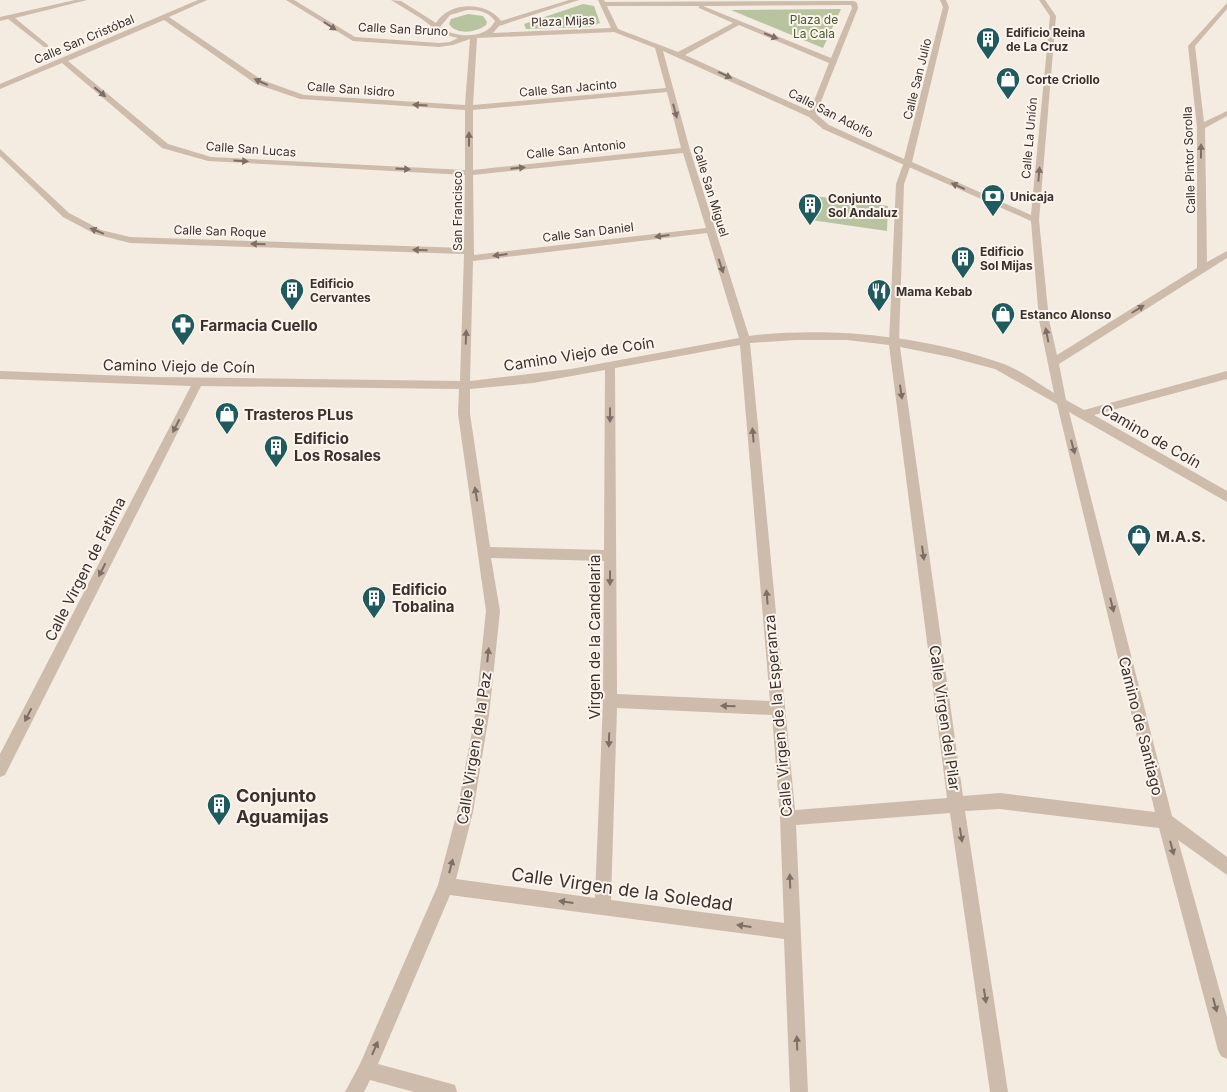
<svg xmlns="http://www.w3.org/2000/svg" width="1227" height="1092" font-family="Inter,sans-serif">
  <style>
    .green { fill: #b8c4a0 }
    .lines { fill: none; stroke-linecap: round; stroke-linejoin: round }
    .pedestrian { fill: #cdbbac; fill-rule: evenodd }
    .minor { fill: #cdbbac; fill-rule: evenodd }
    .oneway { fill: #7d6f65 }
    .labels { text-anchor: middle; dominant-baseline: central; stroke-width: 4; stroke-linejoin: round; paint-order: stroke }
    .far-park-label { font-size: 12px; fill: #4a5a2e; stroke: #fbf5ee }
    .far-street-label { font-size: 12px; fill: #3b302b; stroke: #fbf5ee }
    .far-poi-label { font-size: 12px; font-weight: bold; fill: #3b302b; stroke: #fbf5ee; text-anchor: start }
    .poi-label { font-size: 15px; font-weight: bold; fill: #3b302b; stroke: #fbf5ee; text-anchor: start }
    .street-label { font-size: 15px; fill: #3b302b; stroke: #fbf5ee }
    .near-poi-label { font-size: 18px; font-weight: bold; fill: #3b302b; stroke: #fbf5ee; text-anchor: start }
    .near-street-label { font-size: 18px; fill: #3b302b; stroke: #fbf5ee }
  </style>
  <rect width="100%" height="100%" fill="#f4ebe1"/>
  <!-- green -->
  <path class="green" d="M583 4 594 6 600 23 591 27 526 29 524 24Z
    M841 9 823 48 731 10Z
    M468 14 483 16 487 22 486 25C476 33 456 35 449 24L451 19Z
    M815 196 888 206 887 231 811 220Z"/>
  <g class="lines">
    <!-- pedestrian -->
    <path class="pedestrian" d="M904 162 911 164 904 184 899 343 894 347 889 343 896 184Z"/>
    <!-- minor -->
    <path class="minor" d="M75 0H87L15 18 48 45V47H44L8 19 0 21V17Z
      M198 0H207L169 17 262 80 304 95 465 105 470 39 453 45 439 47 353 41 286 0H294L355 37 439 43 450 42 458 38 441 34 422 19 391 0 401 1 436 23C449 1 487 1 501 21L569 0H579L499 26 493 33 611 28 598 0H604L605 2 854 1 857 3 858 8 816 114 829 125 904 159 943 7 940 0H946L949 7 912 162 1031 215 1050 16 1039 0H1045L1056 16 1039 220 1049 320 1057 355 1197 268V127L1188 46 1227 3V9L1195 46 1204 122 1227 111V116L1205 128 1207 262 1227 251V258L1059 364 1066 400 1084 410 1227 371V379L1094 415 1227 491V502L1069 412 1172 816 1227 857V875L1178 840 1227 1017V1059L1221 1056 1218 1050 1159 828 1000 809 965 811 1008 1092H990L950 813 796 825 808 1092H790L784 939 450 895 378 1064 448 1083 455 1085 457 1092H414L370 1080 364 1092H345L360 1064 438 885 457 812 475 715 486 611 458 414 459 389 201 386 5 775 0 777V754L191 386 0 379V371L154 377 460 381 464 254 130 243 95 234 63 217 0 156V149L69 213 101 230 130 237 464 248 465 175 208 161 162 148 62 63 0 89V84ZM851 5 852 8 831 58 703 6ZM607 6H699V8L733 23 678 52 618 29ZM467 10C478 10 488 11 495 21 486 40 454 38 440 27L450 15ZM164 20 256 84 300 99 465 110V170L211 157 168 144 68 61ZM739 25 829 63 810 111 685 55ZM614 32 655 48 666 88 473 105 477 38ZM663 51 809 117 823 129 1031 221 1039 320 1054 393C1037 383 1019 369 1001 363 925 336 828 326 749 336L690 150ZM667 92 681 148 473 170V110ZM683 153 706 228 474 255 473 175ZM707 233 739 338 571 369 470 381 473 261ZM795 340H847L889 345 947 798 795 810 750 343ZM740 345 770 701 617 694 615 368ZM900 347 950 357 995 369 1057 404 1155 812 1000 793 963 796ZM605 370 604 550 490 547 470 414V389L533 383ZM491 558 604 561 603 701 595 898 456 879 473 812 489 715 500 611ZM617 708 772 715 780 818 784 923 611 900Z"/>
  </g>
  <!-- one-way arrows -->
  <defs><path id="oneway-solid" d="M-6-.8H1V-3.2L6.5 0L1 3.2V.8H-6Z" transform="scale(1.25)"/></defs>
  <g class="oneway">
    <use href="#oneway-solid" transform="translate(330 26) rotate(33)"/>
    <use href="#oneway-solid" transform="translate(771 36) rotate(22)"/>
    <use href="#oneway-solid" transform="translate(725 75) rotate(25)"/>
    <use href="#oneway-solid" transform="translate(261 82) rotate(-155)"/>
    <use href="#oneway-solid" transform="translate(100 92) rotate(40)"/>
    <use href="#oneway-solid" transform="translate(420 105) rotate(-176)"/>
    <use href="#oneway-solid" transform="translate(675 111) rotate(75)"/>
    <use href="#oneway-solid" transform="translate(469 139) rotate(-90)"/>
    <use href="#oneway-solid" transform="translate(1201 151) rotate(-90)"/>
    <use href="#oneway-solid" transform="translate(241 161) rotate(3)"/>
    <use href="#oneway-solid" transform="translate(518 168) rotate(-6)"/>
    <use href="#oneway-solid" transform="translate(403 169) rotate(3)"/>
    <use href="#oneway-solid" transform="translate(1039 174) rotate(-85)"/>
    <use href="#oneway-solid" transform="translate(958 186) rotate(-156)"/>
    <use href="#oneway-solid" transform="translate(97 231) rotate(-158)"/>
    <use href="#oneway-solid" transform="translate(662 236) rotate(173)"/>
    <use href="#oneway-solid" transform="translate(258 244) rotate(-178)"/>
    <use href="#oneway-solid" transform="translate(420 250) rotate(-178)"/>
    <use href="#oneway-solid" transform="translate(500 255) rotate(173)"/>
    <use href="#oneway-solid" transform="translate(721 266) rotate(72)"/>
    <use href="#oneway-solid" transform="translate(1138 309) rotate(-32)"/>
    <use href="#oneway-solid" transform="translate(1047 335) rotate(-101)"/>
    <use href="#oneway-solid" transform="translate(466 337) rotate(-88)"/>
    <use href="#oneway-solid" transform="translate(901 392) rotate(82)"/>
    <use href="#oneway-solid" transform="translate(610 415) rotate(90)"/>
    <use href="#oneway-solid" transform="translate(176 426) rotate(117)"/>
    <use href="#oneway-solid" transform="translate(753 435) rotate(-95)"/>
    <use href="#oneway-solid" transform="translate(1073 447) rotate(75)"/>
    <use href="#oneway-solid" transform="translate(476 494) rotate(-99)"/>
    <use href="#oneway-solid" transform="translate(923 553) rotate(82)"/>
    <use href="#oneway-solid" transform="translate(102 570) rotate(117)"/>
    <use href="#oneway-solid" transform="translate(610 578) rotate(90)"/>
    <use href="#oneway-solid" transform="translate(767 597) rotate(-95)"/>
    <use href="#oneway-solid" transform="translate(1112 605) rotate(76)"/>
    <use href="#oneway-solid" transform="translate(488 655) rotate(-84)"/>
    <use href="#oneway-solid" transform="translate(728 706) rotate(-178)"/>
    <use href="#oneway-solid" transform="translate(28 715) rotate(117)"/>
    <use href="#oneway-solid" transform="translate(609 740) rotate(92)"/>
    <use href="#oneway-solid" transform="translate(961 835) rotate(81)"/>
    <use href="#oneway-solid" transform="translate(1172 848) rotate(75)"/>
    <use href="#oneway-solid" transform="translate(451 866) rotate(-75)"/>
    <use href="#oneway-solid" transform="translate(790 881) rotate(-92)"/>
    <use href="#oneway-solid" transform="translate(566 902) rotate(-172)"/>
    <use href="#oneway-solid" transform="translate(744 926) rotate(-172)"/>
    <use href="#oneway-solid" transform="translate(985 996) rotate(81)"/>
    <use href="#oneway-solid" transform="translate(1215 1005) rotate(75)"/>
    <use href="#oneway-solid" transform="translate(797 1043) rotate(-92)"/>
    <use href="#oneway-solid" transform="translate(375 1048) rotate(-67)"/>
  </g>
  <!-- icons -->
  <defs>
    <g id="building-pin" transform="scale(1.25)"><path d="M0 17L-7.5 6A9.5 9.5 0 1 1 7.5 6Z" fill="#1f5a5e" stroke="#fbf5ee"/><path d="M-4-6H4V6H1V3H-1V6H-4ZM-2.5-4.3h1.7v1.8h-1.7ZM.8-4.3h1.7v1.8H.8ZM-2.5-1h1.7V.8h-1.7ZM.8-1h1.7V.8H.8Z" fill="#fff"/></g>
    <g id="shop-pin" transform="scale(1.25)"><path d="M0 17L-7.5 6A9.5 9.5 0 1 1 7.5 6Z" fill="#1f5a5e" stroke="#fbf5ee"/><path d="M-5-2.5h2.3a2.7 3.5 0 0 1 5.4 0H5L5.5 6h-11ZM-1.5-2.5h3a1.5 2.3 0 0 0-3 0Z" fill="#fff"/></g>
    <g id="bank-pin" transform="scale(1.25)"><path d="M0 17L-7.5 6A9.5 9.5 0 1 1 7.5 6Z" fill="#1f5a5e" stroke="#fbf5ee"/><path d="M-6-4H6V4H-6ZM0-2.3a2.3 2.3 0 1 0 0 4.6a2.3 2.3 0 1 0 0-4.6Z" fill="#fff"/></g>
    <g id="restaurant-pin" transform="scale(1.25)"><path d="M0 17L-7.5 6A9.5 9.5 0 1 1 7.5 6Z" fill="#1f5a5e" stroke="#fbf5ee"/><path d="M-5-6h1v4h1v-4h1v4h1v-4h1v5L-1.5 .5V6h-2V.5L-5-1ZM5-6V6H3V1.5H1.5Q1.5-4 5-6Z" fill="#fff"/></g>
    <g id="pharmacy-pin" transform="scale(1.25)"><path d="M0 17L-7.5 6A9.5 9.5 0 1 1 7.5 6Z" fill="#1f5a5e" stroke="#fbf5ee"/><path d="M-2-6h4v4h4v4h-4v4h-4v-4h-4v-4h4Z" fill="#fff"/></g>
  </defs>
  <g fill-rule="evenodd">
    <use href="#building-pin" x="988" y="39"/>
    <use href="#shop-pin" x="1008" y="79"/>
    <use href="#bank-pin" x="993" y="196"/>
    <use href="#building-pin" x="810" y="205"/>
    <use href="#building-pin" x="963" y="258"/>
    <use href="#building-pin" x="292" y="290"/>
    <use href="#restaurant-pin" x="879" y="291"/>
    <use href="#shop-pin" x="1003" y="314"/>
    <use href="#pharmacy-pin" x="183" y="325"/>
    <use href="#shop-pin" x="227" y="414"/>
    <use href="#building-pin" x="276" y="447"/>
    <use href="#shop-pin" x="1139" y="536"/>
    <use href="#building-pin" x="374" y="598"/>
    <use href="#building-pin" x="219" y="805"/>
  </g>
  <g class="labels">
    <!-- far-park labels -->
    <g class="far-park-label">
      <text x="814" y="19">Plaza de<tspan x="814" dy="14">La Cala</tspan></text>
    </g>
    <!-- far-street labels -->
    <g class="far-street-label">
      <text transform="translate(563 21) rotate(-2)">Plaza Mijas</text>
      <text transform="translate(403 29) rotate(3)">Calle San Bruno</text>
      <text transform="translate(84 39) rotate(-23)">Calle San Cristóbal</text>
      <text transform="translate(917 79) rotate(-76)">Calle San Julio</text>
      <text transform="translate(568 88) rotate(-5)">Calle San Jacinto</text>
      <text transform="translate(351 89) rotate(4)">Calle San Isidro</text>
      <text transform="translate(831 113) rotate(27)">Calle San Adolfo</text>
      <text transform="translate(1029 138) rotate(-85)">Calle La Unión</text>
      <text transform="translate(251 149) rotate(4)">Calle San Lucas</text>
      <text transform="translate(576 149) rotate(-6)">Calle San Antonio</text>
      <text transform="translate(1189 160) rotate(-92)">Calle Pintor Sorolla</text>
      <text transform="translate(711 191) rotate(73)">Calle San Miguel</text>
      <text transform="translate(457 211) rotate(-90)">San Francisco</text>
      <text transform="translate(220 231) rotate(2)">Calle San Roque</text>
      <text transform="translate(588 232) rotate(-7)">Calle San Daniel</text>
    </g>
    <!-- far-poi labels -->
    <g class="far-poi-label">
      <text x="1006" y="32">Edificio Reina<tspan x="1006" dy="14">de La Cruz</tspan></text>
      <text x="1026" y="79">Corte Criollo</text>
      <text x="1010" y="196">Unicaja</text>
      <text x="828" y="198">Conjunto<tspan x="828" dy="14">Sol Andaluz</tspan></text>
      <text x="980" y="251">Edificio<tspan x="980" dy="14">Sol Mijas</tspan></text>
      <text x="310" y="283">Edificio<tspan x="310" dy="14">Cervantes</tspan></text>
      <text x="896" y="291">Mama Kebab</text>
      <text x="1020" y="314">Estanco Alonso</text>
    </g>
    <!-- poi labels -->
    <g class="poi-label">
      <text x="200" y="325">Farmacia Cuello</text>
      <text x="244" y="414">Trasteros PLus</text>
      <text x="294" y="438">Edificio<tspan x="294" dy="17">Los Rosales</tspan></text>
      <text x="1156" y="536">M.A.S.</text>
      <text x="392" y="589">Edificio<tspan x="392" dy="17">Tobalina</tspan></text>
    </g>
    <!-- street labels -->
    <g class="street-label">
      <text transform="translate(579 354) rotate(-9)">Camino Viejo de Coín</text>
      <text transform="translate(179 366) rotate(1)">Camino Viejo de Coín</text>
      <text transform="translate(1151 436) rotate(30)">Camino de Coín</text>
      <text transform="translate(85 569) rotate(-63)">Calle Virgen de Fatima</text>
      <text transform="translate(594 637) rotate(-90)">Virgen de la Candelaria</text>
      <text transform="translate(778 716) rotate(-95)">Calle Virgen de la Esperanza</text>
      <text transform="translate(945 718) rotate(82)">Calle Virgen del Pilar</text>
      <text transform="translate(1141 726) rotate(76)">Camino de Santiago</text>
      <text transform="translate(474 748) rotate(-81)">Calle Virgen de la Paz</text>
    </g>
    <!-- near-poi labels -->
    <g class="near-poi-label">
      <text x="236" y="795">Conjunto<tspan x="236" dy="21">Aguamijas</tspan></text>
    </g>
    <!-- near-street labels -->
    <g class="near-street-label">
      <text transform="translate(622 889) rotate(8)">Calle Virgen de la Soledad</text>
    </g>
  </g>
</svg>
